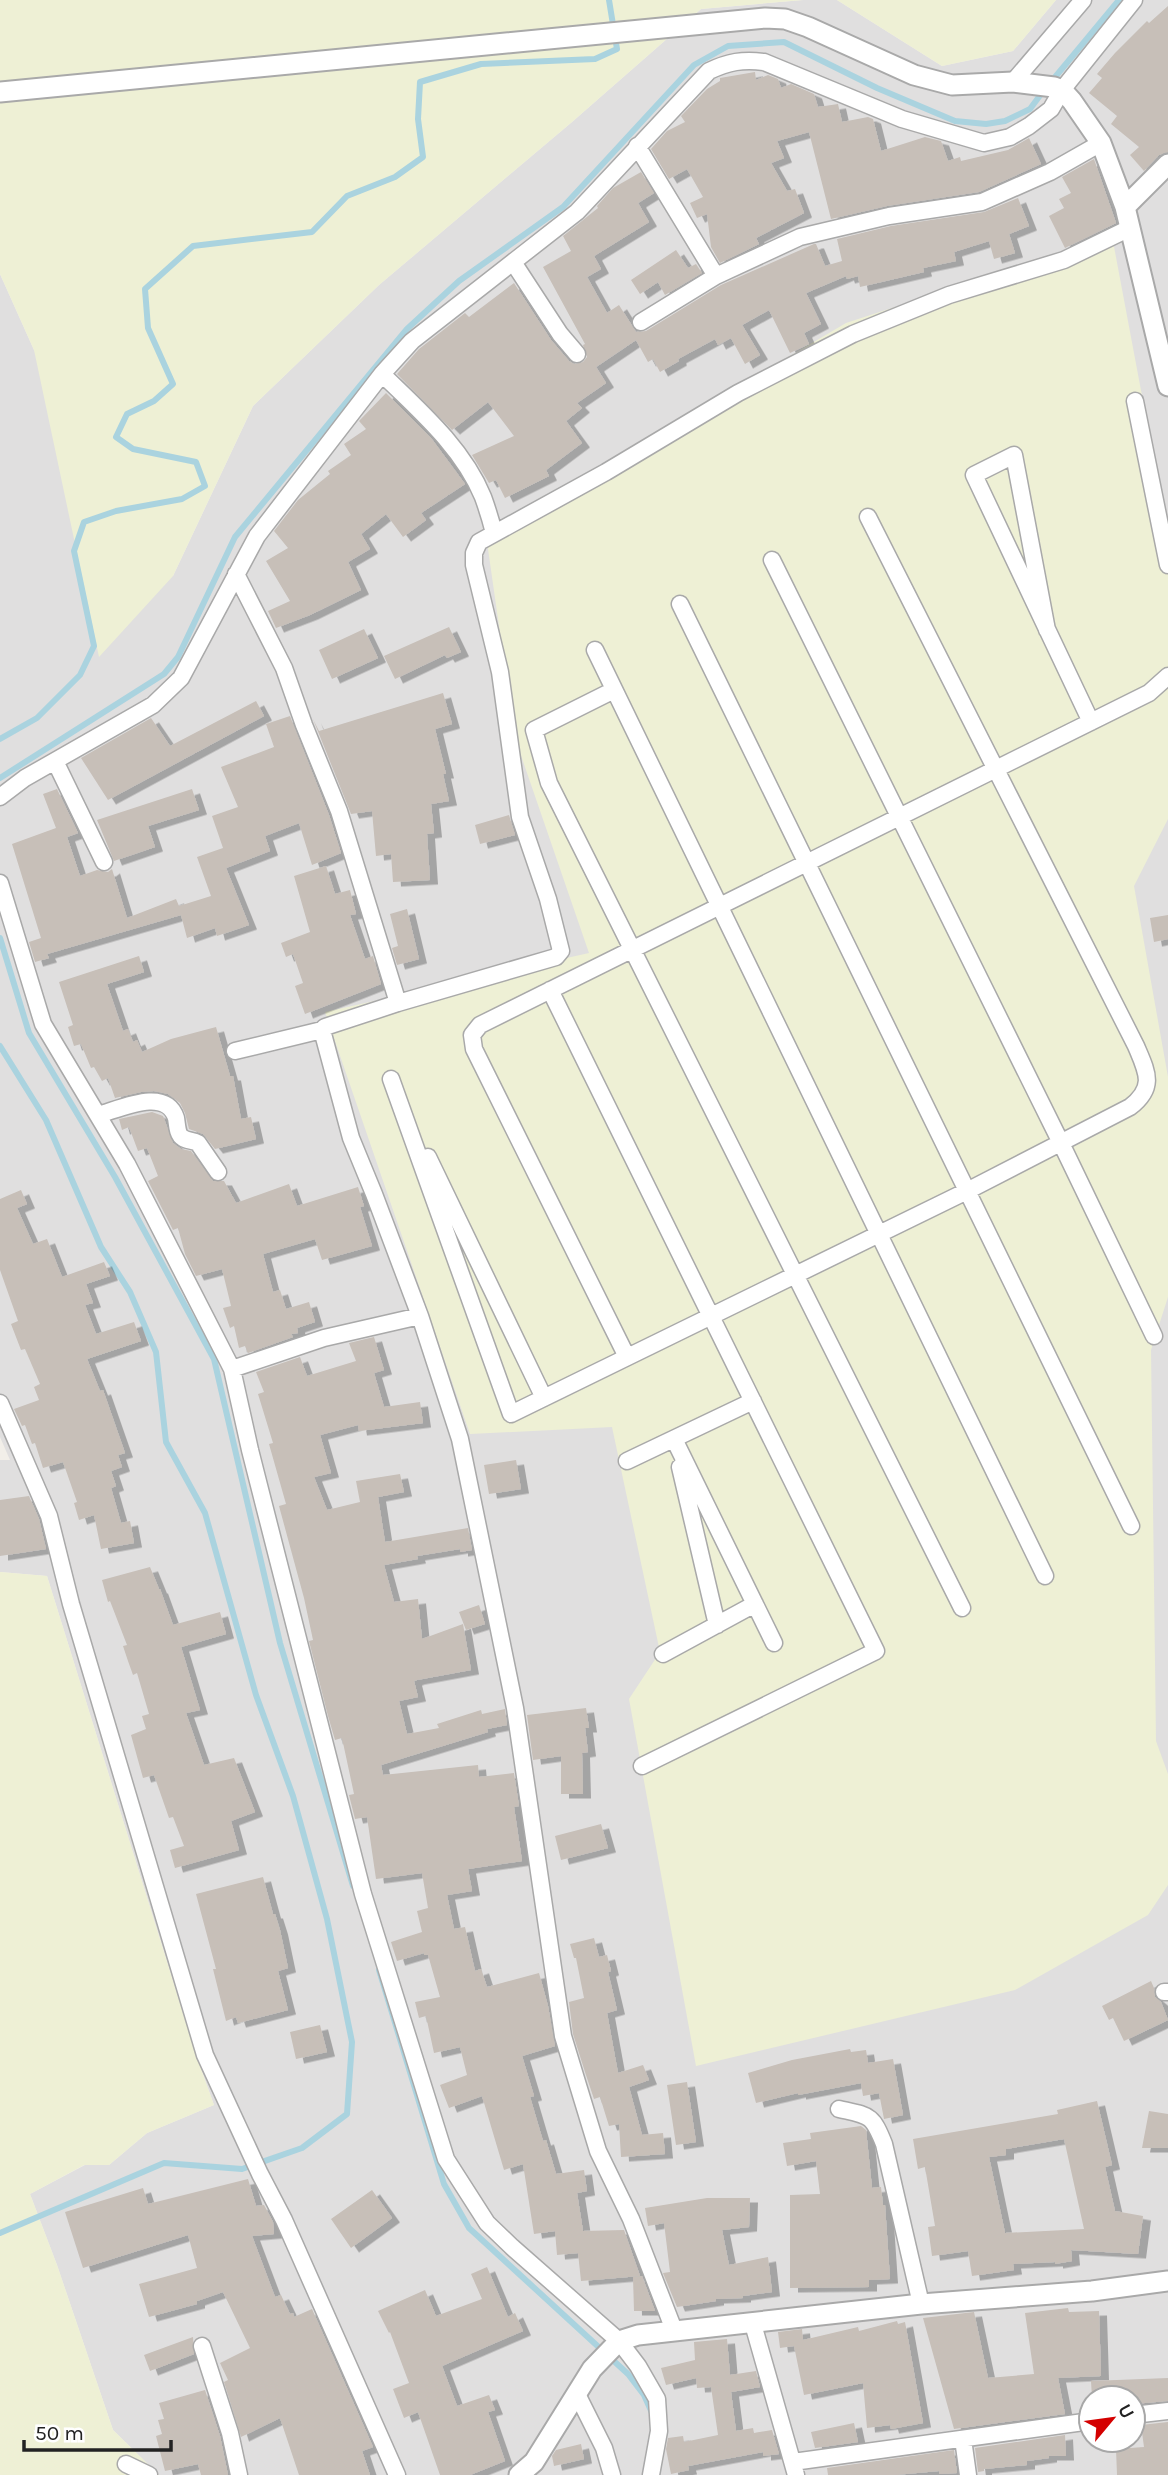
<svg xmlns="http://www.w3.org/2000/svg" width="1168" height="2475" font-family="Karla,sans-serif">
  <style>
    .residential { fill: #e0dfdf; fill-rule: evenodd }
    .farmland { fill: #eef0d5 }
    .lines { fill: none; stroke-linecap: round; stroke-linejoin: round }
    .stream { stroke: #aad3df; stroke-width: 6 }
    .building { fill: #c7bfb8; fill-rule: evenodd; filter: url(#shadow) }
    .minor-casing { stroke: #a9a9a9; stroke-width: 19 }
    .tertiary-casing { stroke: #a9a9a9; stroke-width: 23 }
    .minor { stroke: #fff; stroke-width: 16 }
    .tertiary { stroke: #fff; stroke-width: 19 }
  </style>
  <defs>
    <filter id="shadow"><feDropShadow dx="8" dy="4.5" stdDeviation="0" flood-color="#0004"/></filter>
  </defs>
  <rect width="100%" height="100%" fill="#f2efe9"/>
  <!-- residential -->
  <path class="residential" d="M803 0H837L942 66 1013 51 1056 0H1168V2475H159L113 2430 57 2265 30 2194 85 2165H109L147 2133 214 2105 196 2055 47 1576 0 1572V1460H10L0 1437V274L34 350 173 576 253 406 379 285 572 122 701 9ZM1091 2398H1133V2440H1091Z"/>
  <!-- farmland -->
  <path class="farmland" d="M0 0H803L701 9 572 122 379 285 253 406 173 576 99 657 34 350 0 274Z
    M837 0H1056L1013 51 942 66Z
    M1112 236 1168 534V819L1134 886 1168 1077V1297L1151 1350 1156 1741 1168 1774V1885L1148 1915 1015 1990 696 2066 629 1699 660 1652 612 1427 470 1434 325 1012 589 953 515 738 486 535 846 323Z
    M0 1572 47 1576 196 2055 214 2105 147 2133 109 2165H84L30 2194 57 2265 113 2430 159 2475H0Z"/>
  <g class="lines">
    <!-- stream -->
    <path class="stream" d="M1051 82 1119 0
      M0 739 37 718 80 675 94 646 74 551 84 522 116 511 182 499 205 486 196 462 133 449 116 437 127 414 154 401 173 384 148 328 145 289 193 246 312 232 347 196 395 177 423 157 418 119 420 82 481 64 595 59 617 49 609 0
      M0 778 164 674 178 657 235 537 407 329 459 281 563 207 694 65 728 46 784 42 877 88 955 121 986 124 1005 121 1030 109 1044 90
      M0 938 29 1033 115 1177 214 1359 280 1643 353 1886
      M0 1046 46 1120 101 1247 130 1292 156 1352 166 1442 205 1513 256 1695 293 1796 327 1919 352 2042 347 2114 302 2148 242 2169 164 2163 0 2233
      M379 1970 444 2184 469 2228 628 2374 644 2395 653 2415"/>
  </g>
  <!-- building -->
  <path class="building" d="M1168 6V152L1159 155 1144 171 1130 155 1139 147 1111 124 1117 116 1089 93 1102 78 1097 74 1115 53 1147 21 1149 23Z
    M755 72 756 80 768 75 778 79 781 88 791 84 814 94 818 107 838 104 842 122 868 117 873 119 881 151 925 137 941 141 948 161 960 157 961 161 1008 150 1029 138 1041 164 979 192 887 206 831 219 809 132 777 141 784 158 771 163 787 191 795 189 804 213 756 238 759 244 720 263 711 247 707 214 697 218 690 203 703 197 687 169 669 179 651 149 667 131 685 122 681 116 707 89 720 81V78Z
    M1094 159 1116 223 1065 248 1049 216 1064 208 1059 199 1071 193 1062 177Z
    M641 172 654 193 638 203 649 222 594 256 601 269 587 277 607 313 619 305 636 332 646 331 721 285 814 244H816L825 266 842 261 837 239 891 226 984 212 1018 198 1029 226 1009 234 1015 253 994 259 989 241 954 252 956 261 923 268 924 272 860 287 858 276 847 279 846 276 806 293 821 324 804 333 809 344 790 353 769 310 742 325 760 355 745 364 731 338 718 345 715 339 678 359 679 361 660 372 653 359 648 362 636 340 596 367 606 383 577 403 582 408 566 421 582 443 546 470 549 476 505 498 496 480 489 483 472 455 514 436 488 402 452 430 397 374 419 349 465 313 469 317 514 283 551 340 569 361 574 364 583 362 587 357 583 345 585 344 543 267 571 251 563 236 598 208 597 206 613 188Z
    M676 250 688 268 696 264 702 273 665 295 658 282 640 294 631 280Z
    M386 393 431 438 465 484 421 513 426 520 403 537 386 514 361 534 370 549 348 562 361 590 310 615 276 628 268 611 290 601 266 561 288 548 274 531 298 500 330 474 328 471 351 455 344 444 366 429 359 421Z
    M449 627 461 652 447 658 445 655 395 679 384 656Z
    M364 629 378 658 332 679 319 650Z
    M443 693 452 724 435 729 446 774H443L449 801 431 804 434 833 427 834 430 880 393 882 391 854 376 856 372 811 351 814 313 719 319 731Z
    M256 701 264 716 108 800 81 758 151 718 170 746Z
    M290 716 329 815 341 853 312 865 299 823 265 836 270 851 226 868 249 925 217 936 215 928 187 938 181 915 47 954 49 958 35 962 29 942 41 938 12 844 56 828 43 794 57 789 78 833 67 837 80 876 97 870 108 872 112 869 127 918 176 899 179 906 211 896 197 857 223 848 212 816 238 807 221 767 274 747 266 724Z
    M192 789 199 810 148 826 155 847 114 861 97 820Z
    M509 815 515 835 480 844 475 825Z
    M326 866 335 894 350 890 356 914 350 915 365 959 373 956 381 984 305 1014 295 986 303 983 293 954 286 957 281 943 310 932 294 876Z
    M407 909 419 959 397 965 392 948 398 946 390 914Z
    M1168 915V939L1154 942 1150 918Z
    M139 956 144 972 107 984 123 1031 128 1029 133 1042 137 1040 142 1052 171 1039 216 1027 230 1076H233L241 1119 251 1117 256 1139 215 1149 203 1134 189 1129 185 1113 180 1103 168 1094 154 1091 141 1092 115 1098 108 1078 102 1081 94 1067 91 1068 81 1044 74 1046 68 1027 73 1025 59 982Z
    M152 1112 163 1116 173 1143 181 1149 191 1151 213 1181H224L236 1203 289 1184 297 1206 358 1187 364 1206 360 1207 372 1246 322 1260 315 1239 263 1254 273 1292 280 1290 286 1309 309 1302 315 1322 297 1328 298 1333 291 1334 293 1337 248 1353 245 1346 239 1348 234 1326 230 1328 223 1308 231 1306 222 1269 196 1276 185 1254 178 1228 173 1230 148 1181 158 1176 147 1148 138 1151 129 1127 122 1130 119 1119Z
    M21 1190 27 1204 17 1208 33 1244 47 1239 62 1277 104 1262 110 1276 86 1284 93 1303 85 1305 96 1334 134 1322 141 1341 87 1359 100 1391 103 1390 125 1453 118 1455 122 1467 111 1471 116 1486 111 1488 121 1523 130 1521 134 1543 101 1549 94 1515 79 1520 74 1503 77 1502 63 1462 43 1468 35 1443 32 1444 25 1425 22 1426 14 1409 39 1400 34 1387 40 1384 25 1349 21 1350 11 1324 18 1321 0 1270V1199Z
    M374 1337 384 1370 374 1373 384 1407 420 1402 423 1423 359 1431 358 1425 320 1435 331 1473 314 1477 327 1510 360 1502 356 1481 400 1474 404 1492 378 1497 385 1542 468 1528 472 1550 460 1552V1549L417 1556 418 1559 384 1565 394 1602 418 1599 422 1639 463 1624 471 1670 417 1680 414 1681 418 1697 399 1701 407 1734 439 1728 437 1724 481 1710 482 1714 505 1709 507 1725 487 1729 488 1732 381 1765 383 1775 478 1765 479 1777 514 1773 519 1806 514 1807 522 1861 468 1869 472 1891 447 1895 454 1929 465 1927 475 1971 481 1969 487 1987 539 1973 548 2006 555 2046 522 2056 534 2096 530 2097 543 2141 546 2140 556 2174 584 2170 587 2191 577 2193 583 2231 624 2230 640 2276 581 2281 578 2253 557 2255 555 2231 534 2234 523 2164 504 2170 482 2096 449 2108 440 2085 467 2075 460 2047 434 2053 426 2016 419 2018 415 2002 440 1997 428 1955H424V1953L397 1961 391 1942 422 1932 417 1911 428 1908 422 1873 376 1879 367 1817 355 1819 349 1795 354 1794 342 1738 335 1740 328 1716 309 1641 313 1640 304 1598 279 1506 286 1504 269 1444 273 1443 258 1394 264 1392 256 1372 300 1357 307 1376 356 1361 349 1343Z
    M516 1460 521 1489 489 1494 484 1465Z
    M29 1496 39 1519 46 1549 0 1556V1500Z
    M150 1567 159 1589H160L173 1625 220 1612 226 1634 181 1647 200 1710 186 1713 204 1765 234 1758 255 1812 231 1821 239 1850 175 1868 170 1850 184 1846 173 1817 169 1818 154 1775 143 1778 131 1735 146 1729 142 1716 149 1714 137 1673 133 1675 128 1661 123 1646 127 1645 110 1601 108 1602 102 1580Z
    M479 1605 485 1624 466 1630 459 1612Z
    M586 1708 589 1728H585L588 1752 582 1753 583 1794H561V1756L533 1760 527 1715Z
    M601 1824 608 1848 561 1860 555 1836Z
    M263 1877 273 1914H275L280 1930 288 1968 278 1971 288 2010 238 2023 236 2017 226 2021 213 1969H216L196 1894Z
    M594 1938 599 1957 607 1955 611 1971 608 1972 617 2010 607 2013 618 2073 643 2065 649 2080 629 2087 642 2135 663 2133 665 2154 621 2157 619 2124 609 2126 600 2097 594 2099 585 2072 573 2034 569 2002 584 1998 576 1958H574L570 1944Z
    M1151 1981 1154 1988 1155 1997 1161 2002 1168 2020 1124 2041 1113 2018 1109 2020 1102 2006Z
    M320 2025 327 2052 296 2059 290 2032Z
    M850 2049 851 2052 866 2050 868 2063 893 2059 903 2115 884 2119 879 2093 863 2096 861 2083 798 2095V2093L756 2103 748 2073 792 2060Z
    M687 2082 696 2142 676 2145 667 2085Z
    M1097 2101 1112 2165 1105 2167 1115 2211 1143 2216 1138 2254 1071 2250 1072 2261 1055 2264V2262L1013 2264 1014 2270 972 2276 968 2251 932 2256 928 2227 935 2226 925 2167 918 2169 913 2139 1058 2114 1057 2110ZM1064 2139 1084 2229 1005 2233 989 2157 1006 2155V2149Z
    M1149 2111 1168 2114V2148H1142Z
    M861 2126 866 2130 872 2188 881 2187 883 2205H885L890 2279 869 2280V2287L790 2288V2195L820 2194 816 2161 787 2166 783 2143 811 2139 810 2133Z
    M248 2179 256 2206 264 2205 273 2222 274 2234 252 2236 275 2297 281 2295 290 2314 293 2313 294 2317 312 2309 373 2447 362 2451 370 2475H299L280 2418 241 2437 224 2382 228 2380 220 2363 250 2348 223 2292 197 2301V2304L149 2317 139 2284 197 2268 188 2235 83 2268 65 2212 143 2188 148 2204Z
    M372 2190 392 2218 351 2248 331 2219Z
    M707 2198H750L749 2227 722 2230 729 2265 768 2257 772 2292 743 2296V2298L716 2299V2301L677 2307 663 2273 670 2272 664 2223 648 2226 645 2208Z
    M487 2267 508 2317 515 2313 523 2331 442 2366 457 2406 489 2395 495 2410 488 2412 505 2461 470 2475H440L418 2412 404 2418 393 2389 409 2383 390 2332 389 2333 378 2311 425 2290 436 2316 482 2299 471 2274Z
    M642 2276 655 2311H634L633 2277Z
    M1068 2308 1069 2312 1099 2311 1101 2376 1058 2378 1065 2414 954 2429 923 2318 974 2312 988 2378 1034 2374 1025 2313Z
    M897 2321 898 2324 905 2322 923 2423 891 2429 890 2425 867 2428 863 2383 804 2395 794 2346 780 2348 778 2332 802 2329 803 2340 858 2327 859 2331Z
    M193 2337 194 2354 150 2371 144 2355Z
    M727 2339 730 2375 756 2371 760 2387 731 2392 736 2431 753 2428 754 2433 772 2430 779 2454 763 2456V2452L688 2466 689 2470 671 2474 666 2449 668 2438 683 2436 684 2442 718 2435 711 2387 697 2388 696 2378 666 2385 661 2368 695 2360 694 2342Z
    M1168 2378V2401L1133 2404V2398H1092L1091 2381Z
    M205 2390 220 2436 228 2475H201L198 2464 165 2471 156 2436 162 2434 158 2420 164 2419 159 2403Z
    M1168 2422V2475H1117L1116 2449 1144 2447 1141 2425Z
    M854 2423 858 2442 815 2448 811 2432Z
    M1065 2435 1066 2456H1049V2458L1027 2461V2465L984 2469V2471L978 2472 975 2448Z
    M581 2444 584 2459 554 2466 552 2456 556 2450Z
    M954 2450 957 2473 939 2474V2471L895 2475H828L827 2468Z"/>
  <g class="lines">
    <!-- minor casing -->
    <g class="minor-casing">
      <path id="minor" d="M1013 82 1083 0
        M637 146 716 276
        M513 262 560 334 577 354
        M641 322 716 276 800 237 889 216 982 202 1050 172 1101 143
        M382 374C419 410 463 448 483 497 487 508 491 521 494 533
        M1135 401 1168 565
        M772 560 1061 1143 1154 1336
        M236 574 284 668 304 725 339 811 398 1003
        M680 604 1131 1526
        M1047 630 1014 455 974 475 1091 722
        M595 650 1045 1576
        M614 690 534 730 549 783 962 1608
        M55 761 104 862
        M0 797 25 778 153 705 181 678 257 536 382 374 412 341 577 212 709 71C728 62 743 59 764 62L902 119 984 143 1010 137 1029 126 1051 109 1062 90 1134 0
        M0 883 43 1024 127 1164 232 1369 250 1450 363 1894 446 2159 487 2223 512 2247 619 2341 638 2366 657 2399 659 2431 651 2475
        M550 990 876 1651 642 1766
        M235 1051 322 1030
        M391 1079 511 1414 967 1191 1130 1107C1156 1087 1147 1072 1136 1046L868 517
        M98 1115C120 1109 166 1086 176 1118 177 1123 177 1135 183 1138 187 1141 193 1140 198 1143L218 1172
        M428 1157 544 1398
        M627 1357 474 1049 472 1035 480 1025 1149 693 1168 676
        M232 1369 324 1338 420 1316
        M0 1403 49 1516 71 1604 205 2055 260 2174 284 2220 397 2475
        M674 1439 774 1643
        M627 1461 753 1401
        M680 1467 717 1625
        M663 1654 755 1604
        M1164 1992H1168
        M839 2109C870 2116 872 2114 884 2144L921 2304
        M753 2324 796 2475
        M674 2330 631 2219 598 2151 563 2036 515 1708 460 1439 420 1316 374 1194 351 1138 322 1030 325 1027 398 1003 556 957 561 951 548 899 520 817 500 672 474 565V553L479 542 606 472 738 393 853 334 949 295 1064 260 1130 228
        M202 2346 230 2433 239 2475
        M577 2394 604 2448 612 2475
        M1133 2415 1168 2411
        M963 2439 968 2475
        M793 2462 1091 2421
        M126 2464 149 2475"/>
    </g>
    <!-- tertiary casing -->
    <g class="tertiary-casing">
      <path id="tertiary" d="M0 92 765 18 785 19 808 27 914 75 952 85 1013 82 1054 87 1062 90 1072 101 1101 143 1125 207 1168 386
        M1125 207 1168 164
        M519 2475 534 2462 592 2369 619 2341 638 2335 921 2304 1092 2291 1168 2281"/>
    </g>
    <!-- minor -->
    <use href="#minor" class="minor"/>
    <!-- tertiary -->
    <use href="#tertiary" class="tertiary"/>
  </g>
  <!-- north arrow -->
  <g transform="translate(1112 2419) rotate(61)"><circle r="33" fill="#ffffff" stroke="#a7a7a7" stroke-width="2"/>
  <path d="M0-5L12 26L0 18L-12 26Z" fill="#d40000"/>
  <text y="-10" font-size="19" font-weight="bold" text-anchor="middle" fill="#222222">U</text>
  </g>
  <!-- scale -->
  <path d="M24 2440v10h147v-10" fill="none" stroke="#222222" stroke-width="3.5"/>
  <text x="35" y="2440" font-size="21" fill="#222222" stroke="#ffffff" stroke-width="5" paint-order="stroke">50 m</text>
</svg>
